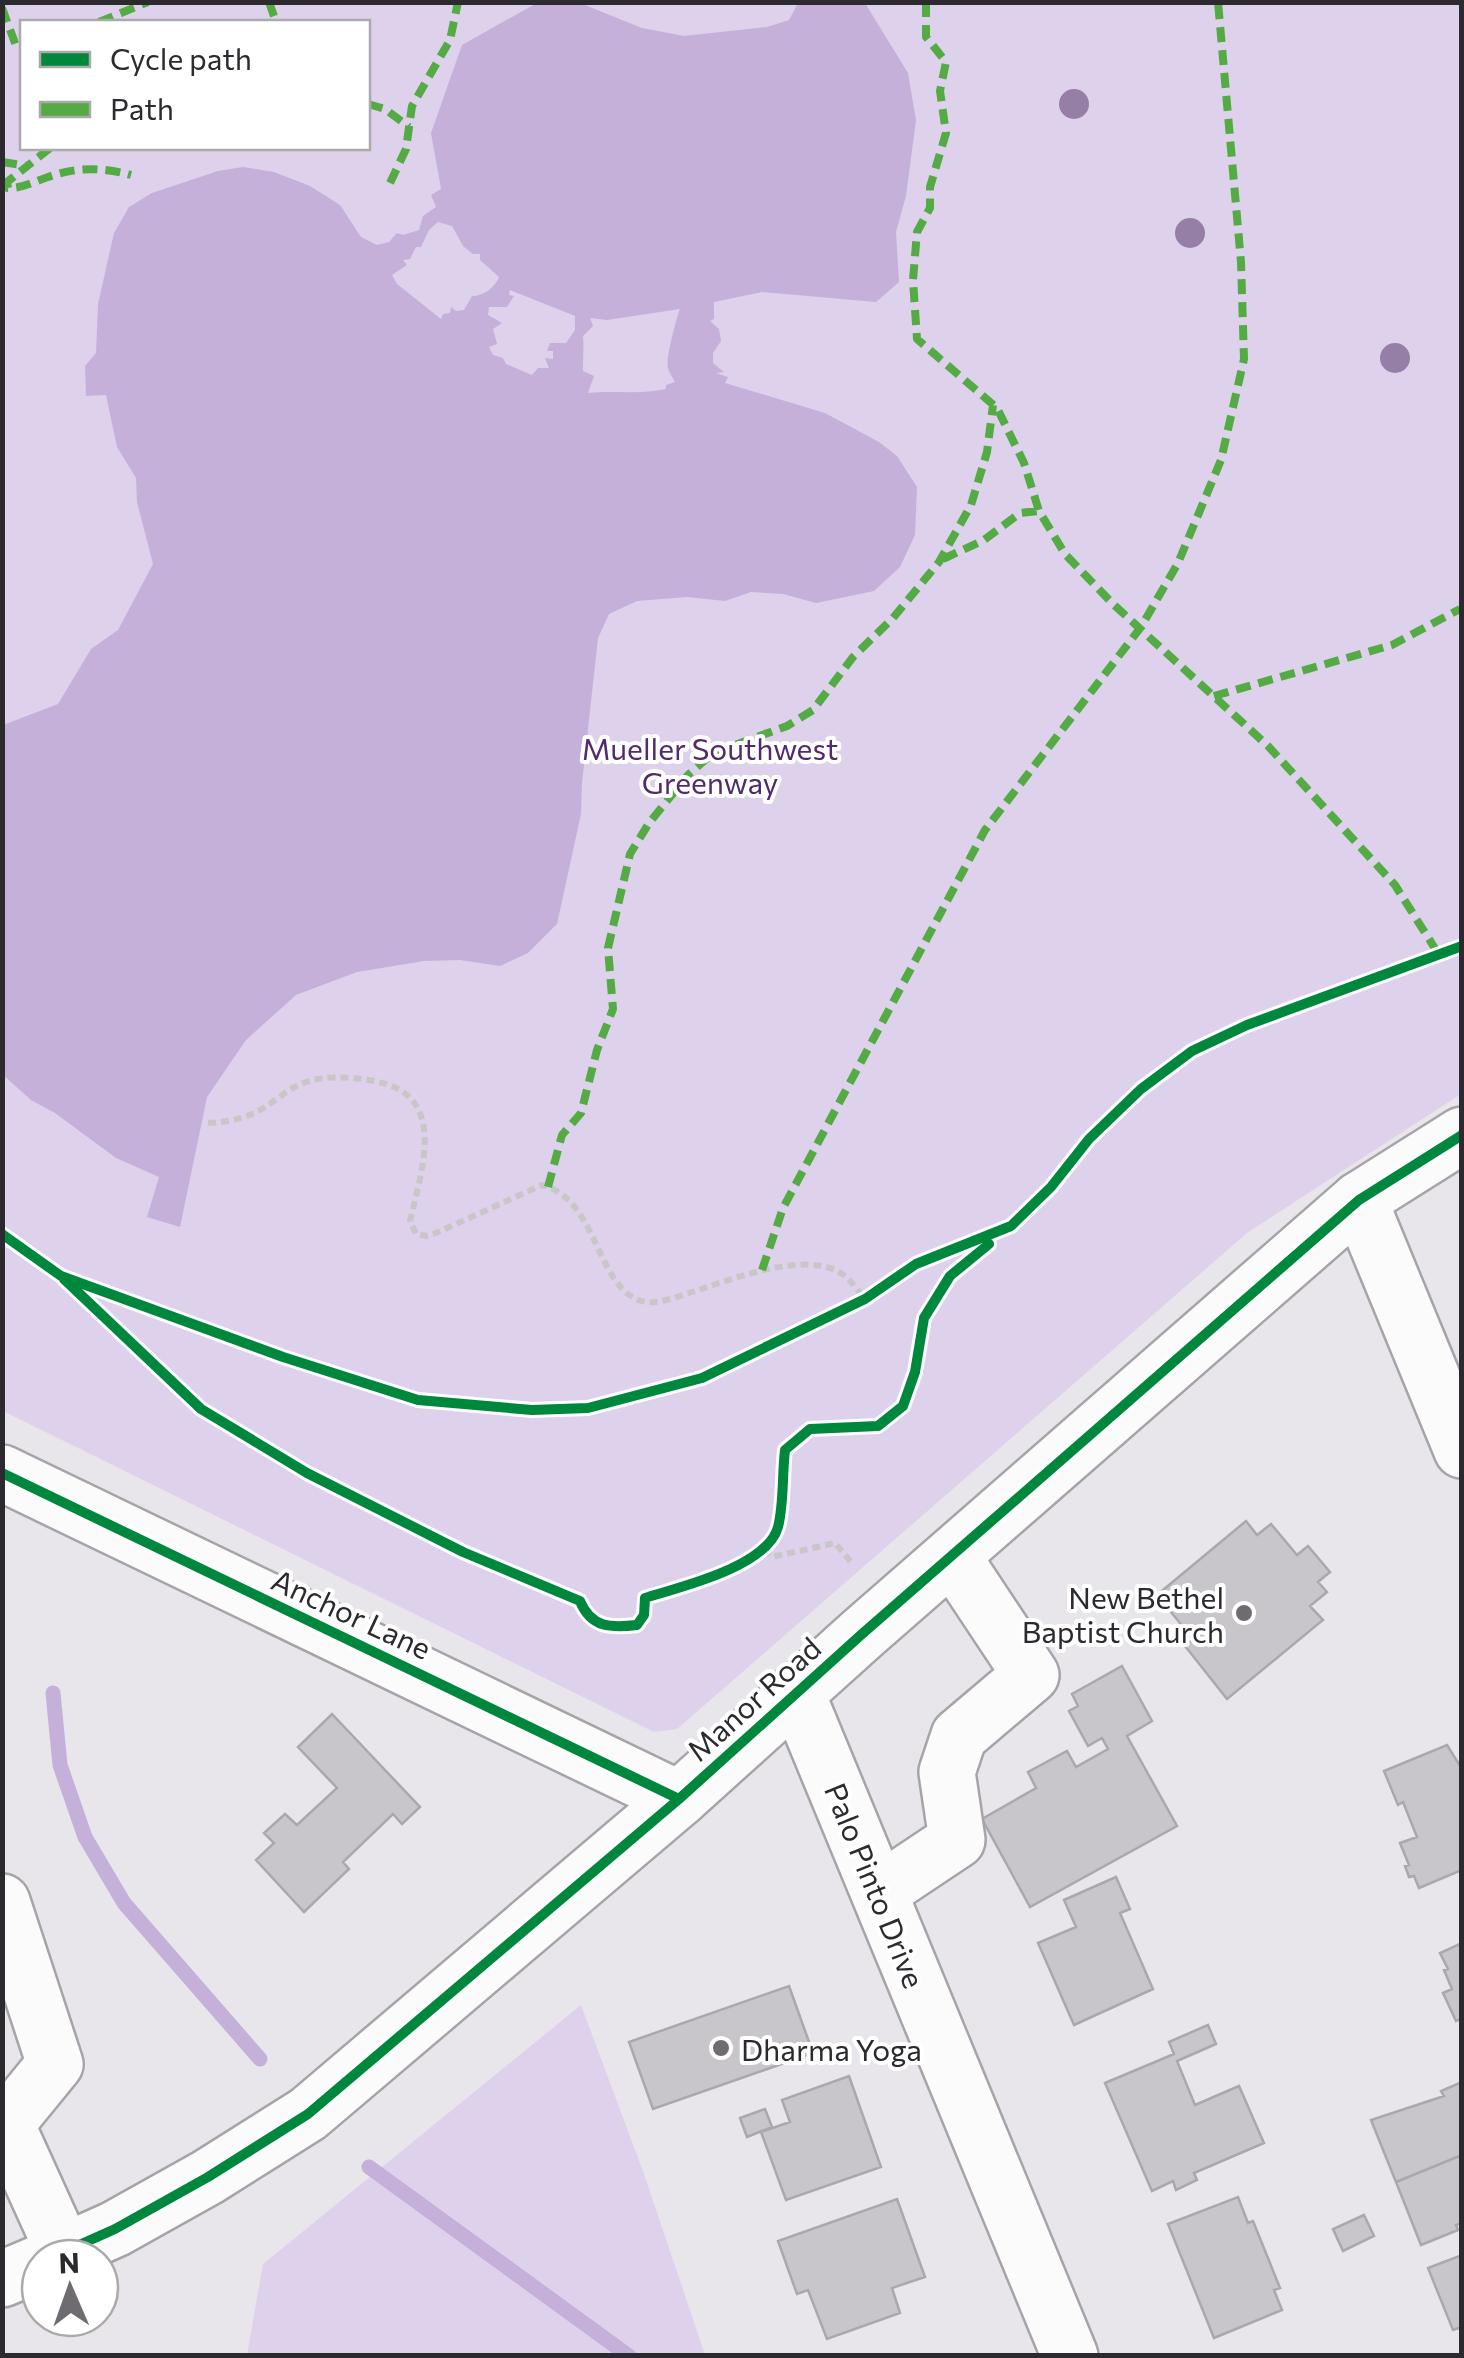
<svg xmlns="http://www.w3.org/2000/svg" width="1464" height="2358" font-family="Commissioner,sans-serif">
  <style>
    .green { fill: #ded1ec; fill-rule: evenodd }
    .water { fill: #c5b0da; fill-rule: evenodd }
    .lines { fill: none; stroke-linecap: round; stroke-linejoin: round }
    .stream { stroke: #c5b0da; stroke-width: 15 }
    .building { fill: #c8c6ca; stroke: #aaa8ac; stroke-width: 2.5 }
    .minor-casing { stroke: #a6a4a8; stroke-width: 60 }
    .major-casing { stroke: #a6a4a8; stroke-width: 60 }
    .path { stroke: #c7c7c8; stroke-width: 6; stroke-dasharray: 8 5; stroke-linecap: butt }
    .minor { stroke: #fcfbfc; stroke-width: 55 }
    .major { stroke: #fcfbfc; stroke-width: 55 }
    .quiet { stroke: #54ab44; stroke-width: 8; stroke-dasharray: 15 8; stroke-linecap: butt }
    .cycleway-casing { stroke: #fff; stroke-width: 16 }
    .cycleway { stroke: #00873e; stroke-width: 10 }
    .tree { fill: #957fa7 }
    .poi-dot { fill: #6e6c70; stroke: #fff; stroke-width: 4 }
    .labels { text-anchor: middle; dominant-baseline: central; stroke-width: 8; stroke-linejoin: round; paint-order: stroke }
    .park-label { font-size: 30px; fill: #512a6f; stroke: #fff }
    .poi-label { font-size: 30px; fill: #2c2a2e; stroke: #fff; text-anchor: end }
    .street-label { font-size: 30px; fill: #2c2a2e; stroke: #fff }
  </style>
  <rect width="100%" height="100%" fill="#e8e6eb"/>
  <!-- green -->
  <path class="green" d="M2 3H1461V1094L1247 1233 677 1729 654 1732 3 1411ZM22 22H368V148H22Z
    M581 2005 644 2174 705 2355H247L263 2264Z"/>
  <!-- water -->
  <path class="water" d="M537 3H580L642 28 684 36 767 27 789 20 798 3H865L908 73 916 120 906 196 896 232 899 282 876 302 762 292 714 302V319L710 321 719 329 721 341 713 353V363L724 372 716 373 728 377 725 383 825 413 879 442 897 456 917 487 915 535 900 567 874 591 816 603 783 594 751 592 725 601 687 597 637 601 609 614 598 638 582 783 581 814 557 924 528 953 500 966 460 960 424 961 357 972 296 995 246 1040 207 1097 180 1227 147 1217 159 1177 116 1158 55 1113 31 1100 2 1074 3 725 58 704 91 649 118 630 153 564 137 502 136 478 117 447 106 395 86 396 85 366 96 353 98 304 114 233 129 207 152 193 218 171 243 167 274 172 310 186 340 205 361 237 377 245 389 242 397 233 403 235 419 230 423 216 436 207 431 195 441 189 431 133 462 45ZM438 222 452 226 463 246 473 254H480V260L499 277C495 288 483 296 472 296L464 310 456 311 451 307 450 313 443 314 441 319 397 284 392 275 407 265 403 260 410 259 416 247H421L429 230ZM510 290 575 316V330L566 343H550L547 351H553V359L545 358 549 368H538L532 375 506 364 503 358 493 355 489 347 497 344 493 329 502 323 488 315 489 307H507L514 296 509 295ZM680 309C678 313 665 359 668 368 669 373 673 377 675 382L666 385V389C640 395 614 390 588 393L594 376 583 371C583 356 584 350 583 336L593 326 590 318 607 320Z"/>
  <g class="lines">
    <!-- stream -->
    <path class="stream" d="M53 1693 60 1765 85 1837 124 1903 260 2059
      M369 2167 629 2356"/>
  </g>
  <!-- building -->
  <path class="building" d="M1246 1521 1257 1535 1271 1524 1297 1555 1308 1546 1330 1572 1318 1582 1327 1592 1310 1606 1323 1620 1227 1699 1185 1646 1193 1639 1157 1595Z
    M1122 1666 1152 1721 1127 1736 1177 1826 1030 1907 982 1819 1036 1788 1028 1772 1067 1751 1076 1767 1108 1749 1102 1738 1088 1746 1069 1711 1078 1706 1072 1694Z
    M332 1714 420 1807 402 1824 393 1814 343 1862 349 1869 304 1912 256 1860 274 1843 264 1833 285 1814 297 1825 337 1788 298 1747Z
    M1447 1745 1462 1769V1870L1419 1888 1414 1876 1409 1877 1405 1866 1409 1865 1400 1843 1417 1837 1403 1802 1398 1805 1384 1771Z
    M1116 1877 1130 1909 1120 1913 1153 1989 1074 2025 1038 1943 1076 1927 1064 1900Z
    M1462 1943V2018L1456 2021 1443 1993 1452 1989 1444 1970 1448 1969 1440 1953Z
    M789 1986 813 2053 653 2109 629 2042Z
    M1208 2025 1216 2044 1177 2061 1195 2105 1239 2086 1264 2143 1194 2173 1197 2180 1176 2190 1173 2181 1152 2191 1105 2083 1174 2054 1169 2042Z
    M849 2076 881 2167 786 2200 761 2132 790 2122 782 2100Z
    M1462 2082V2155L1396 2182 1371 2120 1444 2096 1441 2091Z
    M765 2109 772 2127 747 2137 740 2118Z
    M1462 2155V2223L1456 2225 1458 2230 1421 2245 1396 2182Z
    M1238 2197 1248 2223 1253 2221 1255 2226 1280 2288 1274 2290 1282 2310 1214 2338 1168 2224Z
    M897 2199 925 2277 892 2288 900 2313 827 2339 808 2290 797 2294 778 2241Z
    M1364 2215 1374 2236 1343 2251 1333 2229Z
    M1462 2255V2327L1453 2330 1428 2268Z"/>
  <g class="lines">
    <!-- minor casing -->
    <g class="minor-casing">
      <path id="minor" d="M1359 1200 1462 1450
        M2 1473 679 1799
        M796 1692 1070 2356
        M879 1892 957 1840 947 1772 959 1736 1031 1675 952 1556
        M2 1902 55 2064 6 2124
        M2 2124H6L64 2252"/>
    </g>
    <!-- major casing -->
    <g class="major-casing">
      <path id="major" d="M50 2258 115 2229 208 2177 308 2114 679 1799 862 1634 1359 1200 1462 1135
        M2 2279 40 2263"/>
    </g>
    <!-- path -->
    <path class="path" d="M208 1123C227 1122 244 1119 260 1110 276 1101 288 1088 306 1082 328 1075 352 1077 374 1081 449 1094 422 1169 410 1221L416 1234 427 1236 436 1233 542 1185C599 1199 596 1292 645 1302 659 1304 676 1297 689 1293 728 1281 809 1247 845 1276 852 1282 859 1292 865 1299
      M765 1549 772 1557 835 1543 851 1562"/>
    <!-- minor -->
    <use href="#minor" class="minor"/>
    <!-- major -->
    <use href="#major" class="major"/>
    <!-- quiet -->
    <path class="quiet" d="M269 2 276 22
      M926 2V37L946 62 940 91 946 133 930 187V208L917 232 913 280 917 339 997 408 1024 463 1039 511 1065 554 1113 604 1268 746 1395 885 1439 955
      M2 8 18 51
      M99 22 148 2
      M368 104 385 109 409 127
      M50 148 7 182 8 188C24 188 33 182 48 177 76 167 102 167 131 175
      M2 162 29 166
      M390 183 406 149 412 106 450 40 458 2
      M943 559 984 540 1020 513 1039 511
      M1214 696 1392 645 1460 609
      M548 1187 562 1135 581 1113 597 1050 613 1009 608 948 630 854 649 823 688 775 713 753 787 726 813 710 853 657 893 618 939 562 971 505 987 452 993 405
      M762 1270 783 1208 985 830 1141 627 1178 563 1221 460 1244 359 1241 262 1218 2"/>
    <!-- cycleway casing -->
    <g class="cycleway-casing">
      <path id="cycleway" d="M2 1234 61 1276 283 1357 418 1400 532 1410 588 1408 702 1378 865 1299 916 1264 1011 1226 1051 1187 1089 1139 1141 1089 1192 1051 1247 1025 1462 946
        M64 1279 201 1409 307 1473 463 1552 580 1601C591 1628 611 1628 637 1625L644 1615 645 1598C680 1587 767 1567 778 1527 784 1504 782 1475 785 1450L810 1429 878 1426 903 1406 915 1372 924 1318 950 1276 989 1244
        M2 1473 679 1799
        M50 2258 115 2229 208 2177 308 2114 679 1799 862 1634 1359 1200 1462 1135"/>
    </g>
    <!-- cycleway -->
    <use href="#cycleway" class="cycleway"/>
  </g>
  <!-- trees -->
  <g class="tree">
    <circle cx="1074" cy="104" r="15"/>
    <circle cx="1190" cy="233" r="15"/>
    <circle cx="1395" cy="358" r="15"/>
  </g>
  <!-- markers -->
  <g class="poi-dot">
    <circle cx="1244" cy="1613" r="10"/>
    <circle cx="721" cy="2048" r="10"/>
  </g>
  <g class="labels">
    <!-- park labels -->
    <g class="park-label">
      <text x="710" y="747">Mueller Southwest<tspan x="710" dy="34">Greenway</tspan></text>
    </g>
    <!-- poi labels -->
    <g class="poi-label">
      <text x="1224" y="1596">New Bethel<tspan x="1224" dy="34">Baptist Church</tspan></text>
      <text x="741" y="2048" text-anchor="start">Dharma Yoga</text>
    </g>
    <!-- street labels -->
    <g class="street-label">
      <text transform="translate(352 1613) rotate(25)">Anchor Lane</text>
      <text transform="translate(753 1698) rotate(-42)">Manor Road</text>
      <text transform="translate(876 1885) rotate(68)">Palo Pinto Drive</text>
    </g>
  </g>
  <!-- border -->
  <rect width="1464" height="2358" fill="none" stroke="#2c2a2e" stroke-width="10"/>
  <!-- legend -->
  <rect x="20" y="20" width="350" height="130" fill="#ffffff" stroke="#abaaab" stroke-width="2.5"/>
  <rect x="40" y="52" width="50" height="15" fill="#00873e" stroke="#abaaab" stroke-width="2.5"/>
  <text x="110" y="70" font-size="30" fill="#2c2a2e">Cycle path</text>
  <rect x="40" y="102" width="50" height="15" fill="#54ab44" stroke="#abaaab" stroke-width="2.5"/>
  <text x="110" y="120" font-size="30" fill="#2c2a2e">Path</text>
  <!-- north arrow -->
  <g transform="translate(70 2288) rotate(358)"><circle r="48" fill="#ffffff" stroke="#abaaab" stroke-width="2.5"/>
  <path d="M0-8L18 38L0 25L-18 38Z" fill="#6e6c70"/>
  <text y="-15" font-size="28" font-weight="bold" text-anchor="middle" fill="#2c2a2e">N</text>
  </g>
</svg>
